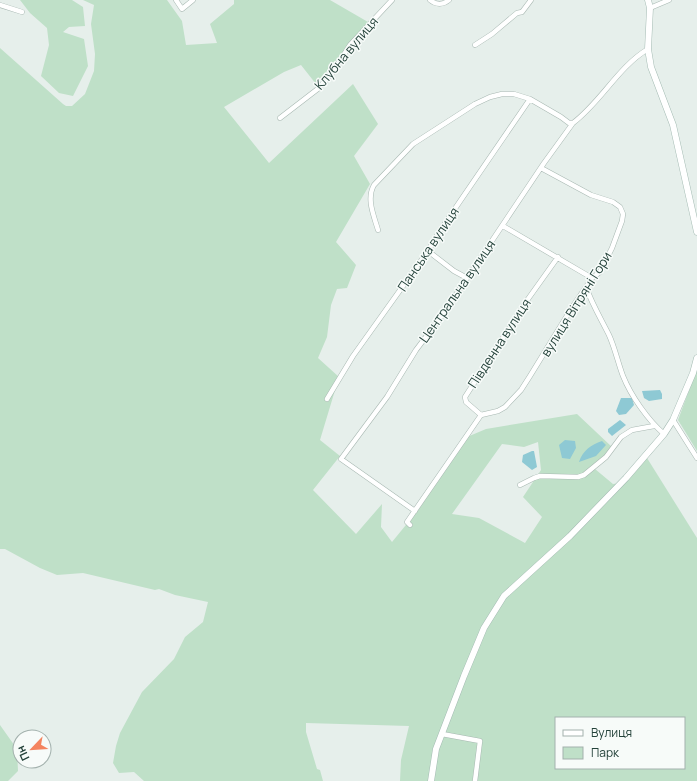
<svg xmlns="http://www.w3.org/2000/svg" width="697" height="781" font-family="Manrope,sans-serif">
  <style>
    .green { fill: #bfe0c8; fill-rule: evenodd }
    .water { fill: #8ec9d4 }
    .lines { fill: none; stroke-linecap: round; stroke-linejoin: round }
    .street-casing { stroke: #a8b8b2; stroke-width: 5.5 }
    .secondary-casing { stroke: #a4bbb3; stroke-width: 7 }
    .street { stroke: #fff; stroke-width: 4.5 }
    .secondary { stroke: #fff; stroke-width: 6 }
    .labels { text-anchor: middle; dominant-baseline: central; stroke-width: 3; stroke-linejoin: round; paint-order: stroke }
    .street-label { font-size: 13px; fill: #24423a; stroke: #f7fbf9 }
  </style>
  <rect width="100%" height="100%" fill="#e6efeb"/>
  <!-- green -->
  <path class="green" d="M20 0H72L83 7 85 26 69 27 63 32 84 39 88 66 73 96 59 93 41 76 49 45 47 28 30 13Z
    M83 0H167L182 21 186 45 217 43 210 24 234 4V0H330L368 22 316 84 301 65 284 72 224 107 269 163 353 84 378 124 354 156 370 184 336 242 356 265 347 288 337 289 331 305 327 337 318 358 339 377 320 440 340 456 313 490 356 534 382 504 381 527 392 542 419 509 467 437 486 429 577 414 612 447 595 469 613 484 621 483 647 458 697 538V781H400L401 760 409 726 306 723V732L317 769 320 770 323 781H144L134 772 119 773 113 763 116 746 120 733 142 692 174 659 185 637 203 622 208 602 175 595 159 589 155 590 83 573 57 575 40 568 5 549H0V48L63 104 66 106H72L85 94 94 71 95 54 91 24 94 5ZM538 442 541 470 523 497 542 517 525 543 479 518 452 514 502 444 524 447ZM556 718H684V768H556Z
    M697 369V451L678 420Z
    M0 725 17 749 18 771 8 781H0Z"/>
  <!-- water -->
  <path class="water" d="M660 390 662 394V399L649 401 644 398 642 391Z
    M621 398H632L634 405 626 414 619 415 616 411Z
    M620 420 626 425 612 436 608 432V429Z
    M565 440 575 441 576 448 570 459 562 458 559 445Z
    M602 441 606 445 596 456 579 462C583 450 591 445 602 441Z
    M532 451H534L537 467 532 470 522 462 523 455Z"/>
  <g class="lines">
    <!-- street casing -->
    <g class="street-casing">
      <path id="street" d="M176 0 182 9 193 0
        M430 0C436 5 443 5 449 0
        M0 5 22 12
        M650 8 669 0
        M475 45 492 34 517 13 522 12 531 0
        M280 118 319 88 333 72 350 45 392 0
        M503 226 592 278
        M378 230C374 216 366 199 374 185L413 144 475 104 490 97 502 94H514L530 99 561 117 569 123H573C601 102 618 67 648 49
        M428 251 454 271 467 278
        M586 287C592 304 601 319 609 335 615 348 618 363 623 376 631 396 648 420 664 434
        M327 399 353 356 428 251 441 229 530 99
        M481 415 498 411 505 407 521 390 530 376 573 306 592 278 600 272 612 248 622 221 623 214 620 207 613 202 591 195 541 168
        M481 415 466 402 465 397 528 299 558 257
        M673 420 697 458
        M520 485 534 478 540 476 578 477 584 475 606 457 621 437 632 430 654 426
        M415 511 341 459 387 397 416 350 441 317 544 163 573 123
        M410 525 407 522 481 415
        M442 734 480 741 475 781"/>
    </g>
    <!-- secondary casing -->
    <g class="secondary-casing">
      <path id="secondary" d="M648 0 650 8 648 49 651 67 673 125 697 232
        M431 781 436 749 464 676 484 628 504 596 570 536 626 478 664 434 673 420 693 373 697 358"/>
    </g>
    <!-- street -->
    <use href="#street" class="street"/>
    <!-- secondary -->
    <use href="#secondary" class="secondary"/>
  </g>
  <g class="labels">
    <!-- street labels -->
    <g class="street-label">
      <text transform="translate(346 53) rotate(-50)">Клубна вулиця</text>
      <text transform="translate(428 249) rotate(-56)">Панська вулиця</text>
      <text transform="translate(457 291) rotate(-55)">Центральна вулиця</text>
      <text transform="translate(576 304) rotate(-58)">вулиця Вітряні Гори</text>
      <text transform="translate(499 343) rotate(-57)">Південна вулиця</text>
    </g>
  </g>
  <!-- legend -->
  <rect x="555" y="717" width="130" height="52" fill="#f7fbf9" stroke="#a3b1ad"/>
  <rect x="563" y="730" width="20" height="6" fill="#ffffff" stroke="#a3b1ad"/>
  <text x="591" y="737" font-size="12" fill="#24423a">Вулиця</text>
  <rect x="563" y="747" width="20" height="12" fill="#bfe0c8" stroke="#a3b1ad"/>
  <text x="591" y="757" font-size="12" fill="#24423a">Парк</text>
  <!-- north arrow -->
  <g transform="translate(32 749) rotate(245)"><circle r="19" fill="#f7fbf9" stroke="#a3b1ad"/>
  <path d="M0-3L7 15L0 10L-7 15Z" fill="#f4845f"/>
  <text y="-6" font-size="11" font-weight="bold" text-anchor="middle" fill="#24423a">Пн</text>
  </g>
</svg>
